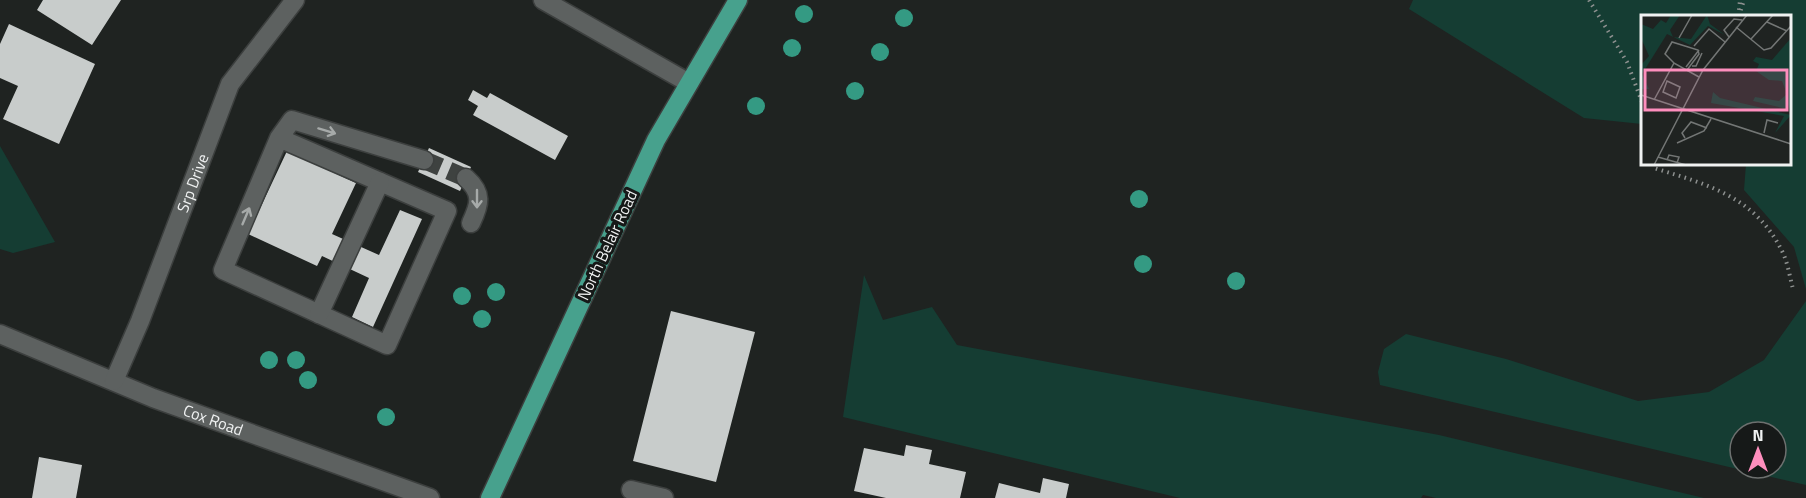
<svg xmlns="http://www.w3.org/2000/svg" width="1806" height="498" font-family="'Titillium Web',sans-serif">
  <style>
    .green { fill: #153d33; fill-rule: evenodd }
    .building { fill: #c8cccb }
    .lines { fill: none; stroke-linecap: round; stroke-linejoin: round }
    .minor-tunnel { stroke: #3e4240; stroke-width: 18; stroke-dasharray: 18 9; stroke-linecap: butt }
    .minor-casing { stroke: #3c3f3e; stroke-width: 21 }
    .major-casing { stroke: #3c3f3e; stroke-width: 21 }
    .path { stroke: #8e9190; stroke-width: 4; stroke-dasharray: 1.5 4.5; stroke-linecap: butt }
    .minor { stroke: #5d6160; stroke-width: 18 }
    .major { stroke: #47a18d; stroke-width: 18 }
    .tree { fill: #349a83 }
    .oneway { stroke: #a6aaa9 }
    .labels { text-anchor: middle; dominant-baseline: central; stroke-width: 6; stroke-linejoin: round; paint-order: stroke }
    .street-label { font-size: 16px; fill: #f0f2f2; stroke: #161918 }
    .inset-road { fill: none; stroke: #737675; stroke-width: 1.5 }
    .view { fill: #fe8ebd; fill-opacity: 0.15; stroke: #fe8ebd; stroke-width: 3 }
    .inset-edge { fill: none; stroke: #f0f2f2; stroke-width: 3 }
  </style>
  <rect width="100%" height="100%" fill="#1f2321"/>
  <!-- green -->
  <path class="green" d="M1413 0H1806V289L1794 247 1744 190 1746 164H1790V16H1642V124L1584 118 1409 9Z
    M0 146 55 242 13 253 0 249Z
    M864 275 883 320 932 307 957 345 1439 435 1704 498H1436L1423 495 1421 498H1180L843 417Z
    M1806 301V485L1380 385 1378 372 1384 349 1406 334 1506 359 1638 401 1709 392 1764 360ZM1740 432H1776V468H1740Z"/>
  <!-- building -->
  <path class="building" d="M43 0H121L92 45 37 10Z
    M9 24 95 64 59 144 3 119 18 86 0 78V44Z
    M473 90 487 98 490 93 568 136 555 160 473 115 478 106 468 100Z
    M429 148 471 167 460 191 418 172Z
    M287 151 356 183 332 234 379 255 400 210 422 219 373 327 352 317 369 278 322 256 317 266 248 234Z
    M671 311 755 332 716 482 633 461Z
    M906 445 932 450 929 464 966 472 960 498H886L854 491 864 448 904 456Z
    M39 457 82 465 76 498H32Z
    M1043 478 1069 484 1066 498H995L999 483 1040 493Z"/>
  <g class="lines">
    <!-- minor-tunnel -->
    <path class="minor-tunnel" d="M424 160 466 178"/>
    <!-- minor casing -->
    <g class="minor-casing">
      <g id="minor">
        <path d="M543 0 689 83"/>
        <path d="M279 138 447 211 387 345 223 270 279 138 292 120 424 160"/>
        <path d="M466 178C483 193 480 204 471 223"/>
        <path d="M319 314 380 182"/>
        <path id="s1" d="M0 334 153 398 430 498"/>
        <path id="s2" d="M114 381 140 321 230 84 295 0"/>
        <path d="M631 490 664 498"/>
      </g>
    </g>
    <!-- major casing -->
    <g class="major-casing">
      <path id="major" d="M490 498 656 140 738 0"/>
    </g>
    <!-- path -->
    <path class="path" d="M1589 0 1627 62 1642 102
      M1739 10 1740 0
      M1739 16 1744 0
      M1653 164 1654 168C1709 185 1756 197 1783 253 1788 264 1790 278 1793 289"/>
    <!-- minor -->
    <use href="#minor" class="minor"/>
    <!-- major -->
    <use href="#major" class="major"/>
  </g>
  <!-- trees -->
  <g class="tree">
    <circle cx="804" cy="14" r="9"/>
    <circle cx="904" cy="18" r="9"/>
    <circle cx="792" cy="48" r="9"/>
    <circle cx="880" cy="52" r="9"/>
    <circle cx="855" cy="91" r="9"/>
    <circle cx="756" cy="106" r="9"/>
    <circle cx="1139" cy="199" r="9"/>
    <circle cx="1143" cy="264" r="9"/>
    <circle cx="1236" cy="281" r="9"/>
    <circle cx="496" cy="292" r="9"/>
    <circle cx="462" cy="296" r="9"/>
    <circle cx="482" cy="319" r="9"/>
    <circle cx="269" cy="360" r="9"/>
    <circle cx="296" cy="360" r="9"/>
    <circle cx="308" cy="380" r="9"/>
    <circle cx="386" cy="417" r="9"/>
  </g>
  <!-- one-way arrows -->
  <defs><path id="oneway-shaft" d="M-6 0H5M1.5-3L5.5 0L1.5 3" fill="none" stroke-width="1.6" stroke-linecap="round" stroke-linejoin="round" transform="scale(1.5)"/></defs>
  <g class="oneway">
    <use href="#oneway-shaft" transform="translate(327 131) rotate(17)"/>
    <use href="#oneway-shaft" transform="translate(477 199) rotate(90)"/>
    <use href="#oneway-shaft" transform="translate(246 216) rotate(-67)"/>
  </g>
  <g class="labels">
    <!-- street labels -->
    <g class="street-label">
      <text stroke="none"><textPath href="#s2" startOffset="213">Srp Drive</textPath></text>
      <text transform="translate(607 245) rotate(-65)">North Belair Road</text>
      <text stroke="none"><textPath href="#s1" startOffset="230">Cox Road</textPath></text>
    </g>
  </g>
  <!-- overview -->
  <g transform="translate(1641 15)">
    <rect width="150" height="150" fill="#1f2321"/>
    <path d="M30 0H39L29 15 32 22 50 24 66 0 69 9 84 20 67 11 49 30 26 19 1 59 8 74H0V50L8 41 0 23V9L12 14 20 5 25 8ZM150 23V96L147 90 146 94 112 86 114 82 138 86 146 79 141 66 128 65 115 56 118 49 112 46 115 42 131 45ZM72 77 79 83 150 100 134 118 143 101 70 88Z" fill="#153d33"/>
    <path class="inset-road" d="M126 7 146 16M95 12 123 35 130 33 150 11M88 22 83 15 93 4 101 5M38 23 51 0M110 24 132 0M53 31 68 14 84 27M33 48 24 39 31 27 57 35 58 39 46 55M51 51H55L61 38M45 52 58 35M26 66 39 72 35 83 22 77ZM0 80 150 129M13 85 33 48 58 62M123 118 126 105 137 108M44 123 41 118 50 107 66 113M36 128 63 116 70 104M17 142 45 150M26 145 28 140 38 142 36 148M13 150 62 55 106 0"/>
    <path class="view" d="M4 55H146V95H4Z"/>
    <rect width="150" height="150" class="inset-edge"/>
  </g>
  <!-- north arrow -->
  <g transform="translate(1758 450)"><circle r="28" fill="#161918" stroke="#6d706f" stroke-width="1.5"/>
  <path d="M0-4.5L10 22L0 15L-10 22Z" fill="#fe8ebd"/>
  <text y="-9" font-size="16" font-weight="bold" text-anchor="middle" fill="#f0f2f2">N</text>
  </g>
</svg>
